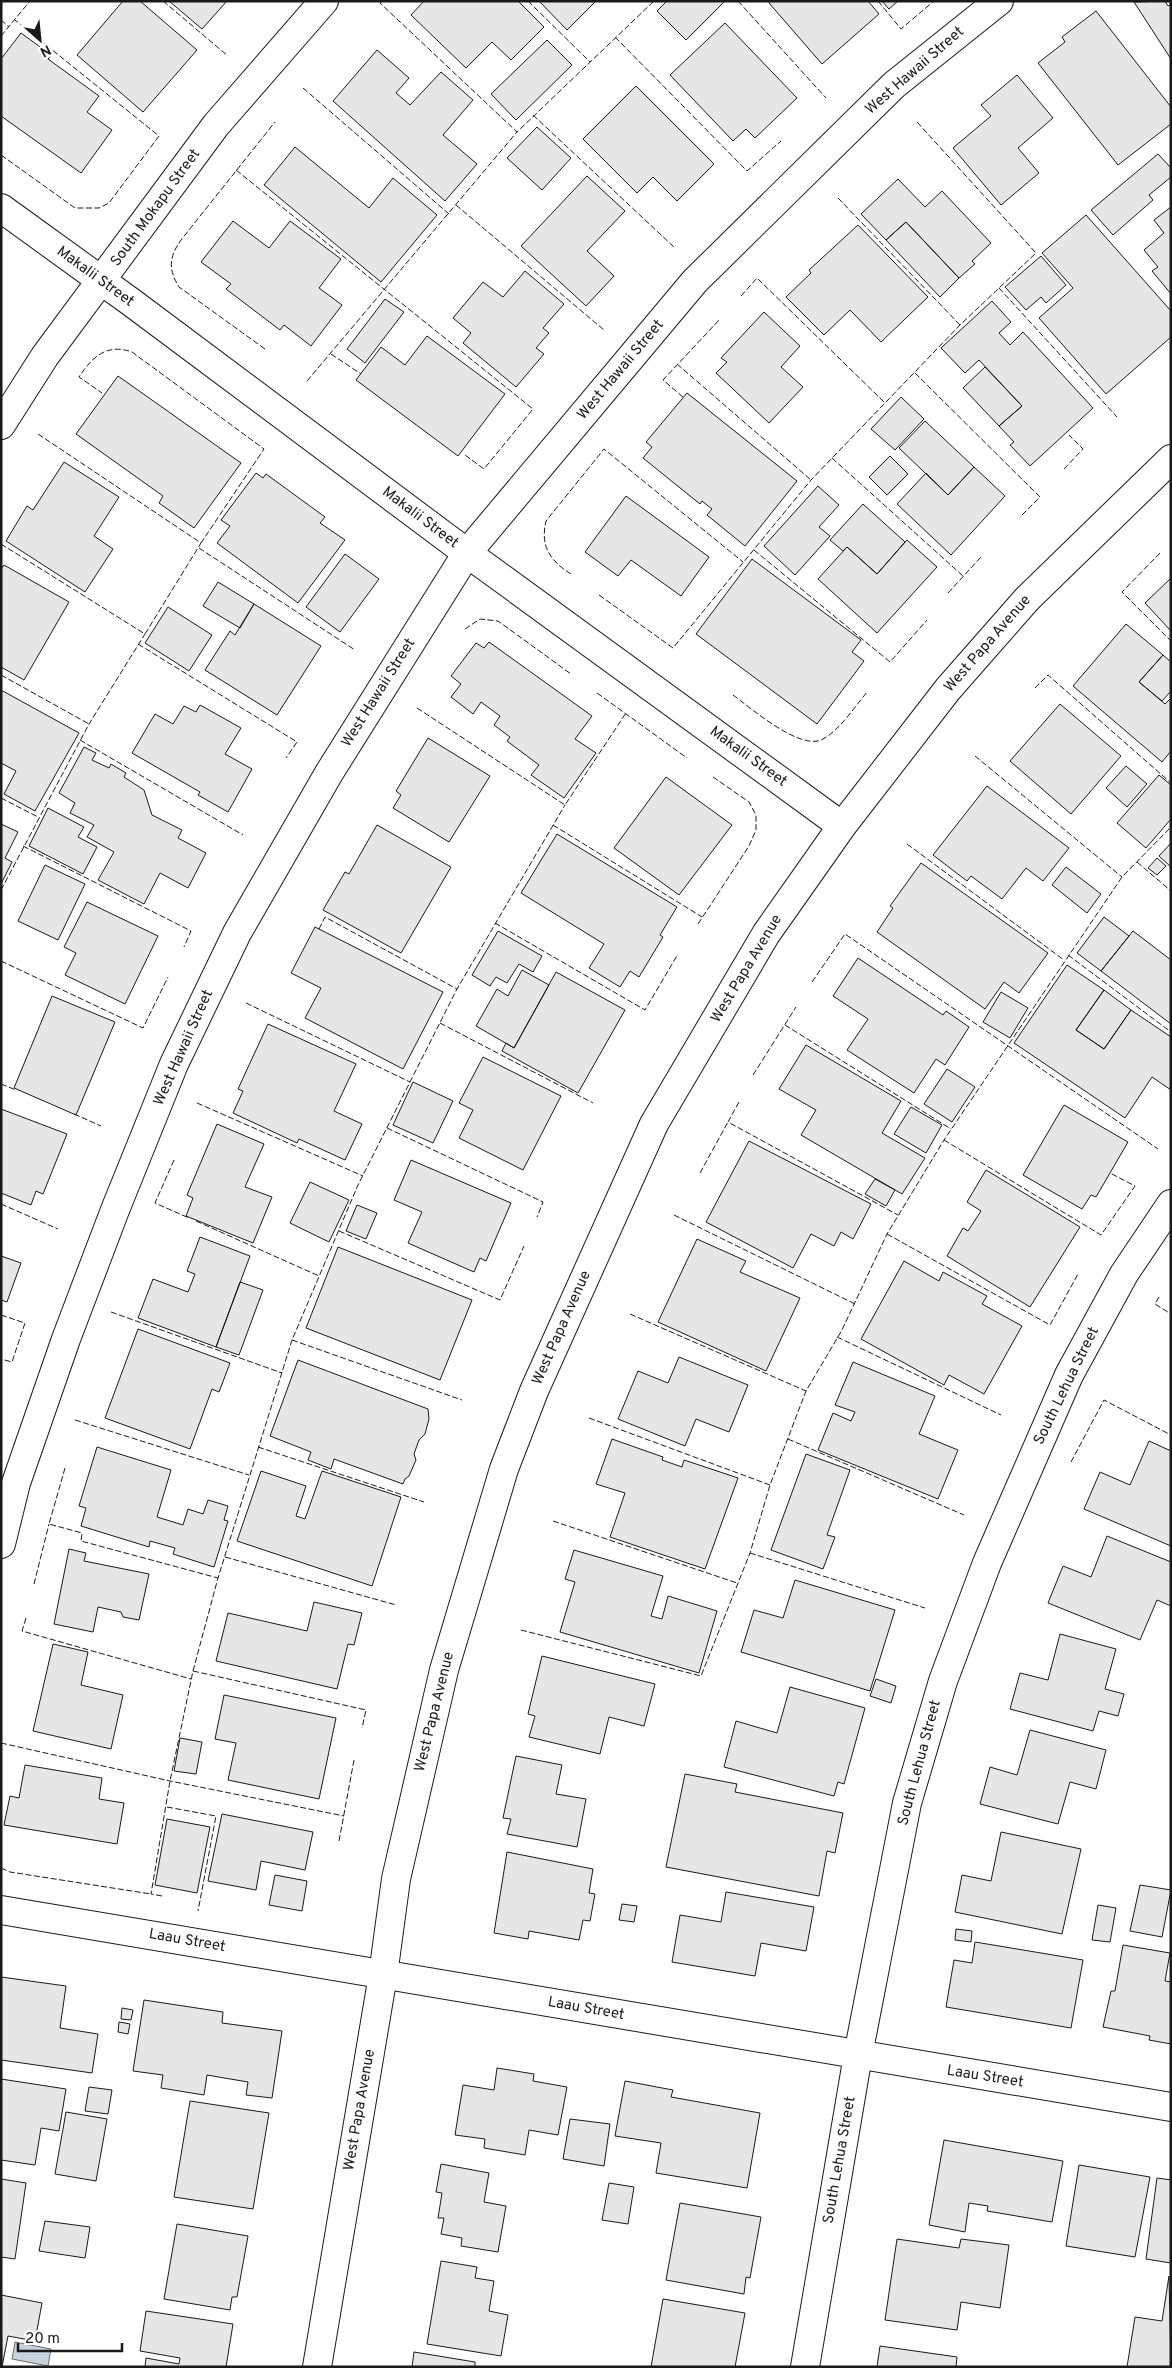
<svg xmlns="http://www.w3.org/2000/svg" width="1172" height="2368" font-family="Overpass,sans-serif">
  <style>
    .water { fill: #c6d2dc; stroke: #6a6a6a }
    .building { fill: #e6e6e6; stroke: #1a1a1a }
    .lines { fill: none; stroke-linecap: round; stroke-linejoin: round }
    .minor-casing { stroke: #1a1a1a; stroke-width: 30 }
    .minor { stroke: #fff; stroke-width: 28 }
    .fence { stroke: #1a1a1a; stroke-width: 1; stroke-dasharray: 6 2.5; stroke-linecap: butt }
    .labels { text-anchor: middle; dominant-baseline: central; stroke-width: 4; stroke-linejoin: round; paint-order: stroke }
    .street-label { font-size: 15px; fill: #1a1a1a; stroke: #fff }
  </style>
  <rect width="100%" height="100%" fill="#fff"/>
  <!-- water -->
  <path class="water" d="M15 2342 51 2349 48 2366 12 2359Z"/>
  <!-- building -->
  <path class="building" d="M123 1H140L197 50 143 112 77 55Z
    M169 1H227L202 29Z
    M424 1H518L544 27 511 60 492 42 466 68 411 15Z
    M539 1H596L567 30Z
    M667 1H725L686 40 657 11Z
    M770 1H868L879 14 822 64 769 3Z
    M882 1H898L889 9Z
    M1165 1 1168 6 1171 4V59L1134 2Z
    M1096 11 1171 107V124L1118 165 1038 63 1065 42 1062 37Z
    M725 23 797 98 755 138 746 129 733 141 670 75Z
    M21 33 51 55 48 59 99 96 87 112 112 130 81 173 1 116V59Z
    M547 40 572 65 516 120 491 94Z
    M377 50 409 78 396 93 410 105 441 72 473 100 443 135 477 164 445 201 333 101Z
    M1017 75 1053 118 1018 148 1039 173 1001 205 953 148 991 116 981 105Z
    M636 86 714 164 677 201 653 177 637 193 583 139Z
    M537 127 571 158 542 190 507 158Z
    M295 147 369 208 393 178 437 215 381 282 264 185Z
    M1158 154 1171 168V177L1149 195 1153 200 1113 235 1091 210Z
    M587 176 625 211 587 251 614 276 586 306 521 246Z
    M898 179 925 207 942 191 991 243 972 261 975 264 959 278 906 222 886 240 861 214Z
    M1171 207V294L1152 271 1158 267 1144 250 1164 233 1154 220Z
    M1086 215 1171 311V337L1106 394 1039 318 1073 288 1042 253Z
    M233 221 269 248 290 221 341 259 319 288 342 305 311 346 284 325 280 330 226 289 231 284 201 262Z
    M906 222 959 278 940 297 886 240Z
    M858 225 928 297 881 342 850 310 824 335 786 297 811 273 809 270Z
    M1041 256 1066 285 1046 303 1041 297 1026 310 1005 287Z
    M525 271 564 304 543 328 549 333 536 348 544 354 516 387 463 343 471 333 453 318 483 282 503 297Z
    M385 299 404 312 365 363 347 349Z
    M992 301 1011 322 999 333 1010 345 1023 332 1093 408 1030 466 1010 445 1014 442 999 426 1022 406 979 360 965 373 941 348Z
    M764 312 800 346 781 367 803 387 769 423 716 373 727 362 721 358Z
    M427 336 505 394 458 456 356 380 381 347 405 365Z
    M985 367 1022 406 999 426 963 388Z
    M118 376 241 463 194 528 159 503 163 496 76 434Z
    M687 393 797 481 745 546 707 515 712 509 702 501 700 504 643 458 652 447 646 442Z
    M901 397 924 419 895 450 871 429Z
    M925 421 974 467 948 495 899 448Z
    M890 456 908 474 887 495 869 477Z
    M64 462 119 497 94 536 113 549 85 592 6 541 27 506 33 510Z
    M974 467 1005 496 951 555 897 504 926 473 948 495Z
    M256 473 263 478 266 474 325 517 320 523 345 540 298 603 217 543 230 526 221 520Z
    M818 486 839 505 819 527 830 536 795 575 764 546Z
    M626 496 709 557 681 596 631 560 618 576 585 552Z
    M863 504 905 542 877 574 847 547 843 551 830 540Z
    M907 540 937 567 877 633 818 579 847 547 877 574Z
    M345 554 379 579 340 632 306 607Z
    M752 559 861 640 852 652 864 661 817 724 696 634Z
    M4 565 69 602 24 680 1 667V569Z
    M1171 578V631L1145 603Z
    M218 582 254 604 240 628 203 606Z
    M254 604 321 646 277 715 205 670 230 631 235 635Z
    M168 607 212 635 189 671 145 643Z
    M1126 624 1163 655 1139 682 1165 704 1171 698V751L1162 762 1073 686Z
    M489 642 592 716 575 739 596 753 564 798 531 775 539 765 507 741 510 737 494 725 500 716 481 702 473 714 451 697 461 684 451 676 476 643 484 648Z
    M1163 655 1171 662V691L1162 701 1139 682Z
    M1 690 79 733 35 811 4 794 16 771 1 763Z
    M1060 704 1121 756 1071 814 1010 761Z
    M200 705 241 728 225 754 252 769 228 812 198 795 200 792 132 753 155 714 173 724 184 706 196 712Z
    M428 738 490 776 449 842 393 808 401 795 396 791Z
    M84 747 96 753 92 760 109 768 111 764 126 773 124 777 144 790 152 815 182 830 178 838 206 853 188 888 160 873 144 904 98 880 114 852 87 837 94 825 70 813 75 803 59 793Z
    M1126 766 1147 784 1127 807 1106 788Z
    M1159 775 1171 785V819L1146 848 1117 823Z
    M666 777 732 825 679 895 614 848Z
    M987 786 1069 848 1043 881 1026 868 1002 899 971 876 967 881 933 855Z
    M48 808 84 827 78 837 97 847 83 874 29 846Z
    M1 824 18 832 5 858 12 862 1 884Z
    M377 825 451 867 401 953 323 910 345 872 349 874Z
    M557 834 677 907 660 935 663 937 639 977 630 971 620 987 589 968 604 944 521 893Z
    M1171 843V867L1159 856Z
    M1157 858 1166 866 1157 875 1148 868Z
    M921 863 1048 953 1019 993 1004 982 985 1009 877 932 893 908 890 906Z
    M45 865 85 884 58 940 18 921Z
    M1066 867 1101 894 1087 913 1052 885Z
    M87 902 158 936 125 1004 65 975 76 953 64 947Z
    M1104 917 1129 936 1101 971 1077 953Z
    M315 927 443 992 403 1069 305 1018 321 988 291 973Z
    M498 931 542 956 533 972 519 964 507 983 496 977 490 986 472 975Z
    M1133 931 1171 960V1024L1101 971Z
    M858 958 943 1015 946 1011 969 1027 945 1065 936 1059 914 1093 847 1050 868 1019 833 996Z
    M1067 965 1104 990 1076 1030 1104 1049 1131 1010 1171 1037V1090L1152 1077 1125 1118 1014 1043Z
    M522 970 549 985 514 1048 476 1026 497 989 508 996Z
    M556 972 625 1010 578 1093 502 1051 506 1043 514 1048Z
    M1104 990 1131 1010 1104 1049 1076 1030Z
    M1001 992 1028 1008 1010 1038 983 1022Z
    M52 996 115 1022 76 1115 14 1088Z
    M268 1024 356 1064 334 1111 362 1124 345 1160 299 1139 297 1143 233 1113 243 1091 238 1089Z
    M806 1045 901 1101 882 1133 925 1158 902 1194 801 1135 816 1110 779 1089Z
    M483 1057 561 1096 523 1170 459 1138 473 1110 459 1103Z
    M947 1069 975 1087 952 1122 924 1104Z
    M413 1082 453 1101 433 1143 393 1125Z
    M1064 1105 1128 1142 1096 1197 1091 1195 1082 1209 1023 1175Z
    M911 1107 942 1125 926 1153 894 1134Z
    M1 1109 67 1134 43 1194 36 1191 31 1205 1 1193Z
    M217 1124 264 1144 245 1187 272 1197 253 1243 186 1216 193 1198 187 1195Z
    M749 1141 871 1204 853 1239 841 1232 834 1246 811 1234 793 1268 706 1222Z
    M411 1160 511 1203 486 1261 480 1258 474 1272 408 1243 422 1212 394 1200Z
    M986 1170 1080 1227 1030 1307 947 1256 963 1228 968 1231 981 1211 967 1202Z
    M875 1179 895 1190 886 1206 865 1194Z
    M310 1182 349 1200 329 1242 290 1223Z
    M357 1205 377 1213 366 1239 346 1231Z
    M200 1237 250 1256 216 1347 138 1318 153 1279 188 1292 195 1274 187 1271Z
    M697 1239 746 1261 740 1272 800 1298 766 1371 658 1322Z
    M338 1247 472 1300 440 1380 306 1328Z
    M1 1256 21 1263 7 1302 1 1300Z
    M904 1261 939 1281 943 1272 987 1296 982 1304 1022 1326 984 1394 949 1375 944 1385 861 1339Z
    M240 1282 263 1290 239 1355 216 1347Z
    M138 1329 230 1363 219 1392 212 1389 190 1449 105 1418Z
    M679 1357 748 1385 729 1432 696 1419 685 1446 618 1419 638 1371 668 1383Z
    M298 1360 428 1409 429 1419 425 1434 419 1440 414 1454 416 1460 409 1476 405 1479 403 1484 334 1459 331 1469 308 1460 311 1452 270 1436Z
    M853 1362 935 1396 919 1434 958 1450 938 1499 818 1450 833 1413 851 1421 855 1412 835 1405Z
    M612 1439 663 1457 662 1460 682 1467 684 1460 738 1478 705 1569 610 1537 625 1493 596 1484Z
    M1149 1441 1171 1451V1546L1084 1509 1100 1472 1130 1485Z
    M97 1447 171 1470 157 1517 183 1525 188 1509 203 1514 208 1500 228 1506 224 1520 228 1521 214 1567 173 1554 175 1548 150 1541 149 1547 81 1526 86 1508 79 1506Z
    M806 1454 850 1470 827 1535 835 1537 823 1569 771 1550Z
    M261 1471 306 1486 296 1516 305 1519 322 1471 401 1497 372 1586 237 1541Z
    M1107 1536 1171 1562V1606L1157 1600 1140 1640 1048 1603 1063 1566 1091 1577Z
    M69 1549 86 1553 84 1561 149 1574 139 1620 123 1617 121 1612 98 1607 93 1632 54 1624Z
    M574 1550 663 1576 651 1616 662 1619 668 1596 717 1611 699 1673 560 1632 575 1582 565 1579Z
    M795 1580 895 1610 870 1691 741 1652 754 1610 783 1618Z
    M314 1602 362 1613 354 1645 348 1644 337 1689 216 1661 228 1613 307 1631Z
    M1060 1634 1116 1649 1105 1689 1124 1694 1118 1716 1099 1711 1093 1731 1010 1709 1020 1673 1048 1680Z
    M53 1644 88 1652 81 1685 123 1695 111 1749 33 1731Z
    M542 1656 655 1684 644 1726 609 1717 600 1754 529 1737 535 1716 528 1714Z
    M876 1679 896 1686 891 1703 870 1696Z
    M790 1687 865 1708 844 1784 838 1782 834 1796 724 1767 736 1721 777 1733Z
    M224 1695 336 1718 319 1799 228 1780 236 1743 215 1739Z
    M1030 1730 1106 1750 1096 1789 1070 1782 1058 1824 980 1804 990 1767 1017 1775Z
    M180 1738 202 1742 196 1774 174 1771Z
    M516 1756 562 1765 556 1794 586 1799 577 1847 507 1834 511 1819 503 1818Z
    M25 1765 102 1778 99 1799 124 1803 117 1844 4 1825 10 1796 19 1798Z
    M685 1774 737 1784 735 1792 843 1813 835 1853 827 1851 819 1896 666 1867Z
    M222 1814 313 1832 305 1870 261 1861 256 1890 208 1881Z
    M167 1819 210 1827 197 1893 155 1885Z
    M1001 1832 1081 1849 1062 1934 955 1912 962 1875 991 1881Z
    M507 1852 593 1869 589 1893 595 1894 590 1921 583 1920 579 1940 529 1931 528 1939 494 1933Z
    M275 1875 307 1881 302 1911 269 1905Z
    M1140 1885 1171 1890 1162 1937 1130 1931Z
    M726 1892 814 1907 806 1951 761 1943 755 1976 672 1962 680 1915 721 1922Z
    M622 1904 637 1906 634 1922 619 1920Z
    M1098 1905 1116 1908 1110 1942 1092 1940Z
    M956 1929 972 1931 971 1942 955 1940Z
    M975 1942 1083 1960 1071 2028 946 2007 954 1960 972 1963Z
    M1123 1945 1170 1953 1165 1981 1171 1982V2044L1149 2040 1150 2036 1103 2027 1111 1991H1115Z
    M1 1977 66 1986 60 2028 98 2034 92 2073 1 2060Z
    M144 2000 223 2012 222 2023 282 2031 272 2098 246 2095 248 2082 207 2075 204 2095 161 2088 163 2075 133 2071Z
    M122 2008 133 2010 131 2020 121 2019Z
    M119 2022 130 2024 128 2034 118 2032Z
    M497 2068 534 2074 533 2081 567 2087 558 2135 529 2130 525 2155 484 2148 485 2139 455 2135 463 2085 494 2090Z
    M1 2079 66 2089 59 2131 41 2128 35 2165 1 2160Z
    M625 2081 673 2090 671 2097 760 2113 747 2188 656 2173 661 2143 615 2136Z
    M89 2087 112 2090 108 2114 85 2111Z
    M190 2101 269 2113 253 2209 174 2197Z
    M66 2112 107 2119 96 2181 55 2174Z
    M570 2119 610 2124 604 2166 563 2159Z
    M944 2140 1063 2161 1052 2222 987 2211 988 2206 969 2203 965 2232 929 2225Z
    M441 2164 489 2173 484 2202 506 2206 498 2252 461 2246 462 2238 441 2234 444 2218H438L442 2193 436 2192Z
    M1079 2165 1150 2177 1135 2257 1066 2246Z
    M1157 2178 1171 2180V2263L1146 2259Z
    M1 2179 26 2183 15 2259 1 2257Z
    M609 2183 634 2187 628 2224 602 2220Z
    M680 2203 761 2217 750 2278 746 2277 744 2294 666 2280Z
    M45 2221 90 2227 85 2258 39 2251Z
    M177 2224 248 2236 237 2297H232L230 2310 164 2299Z
    M897 2239 959 2248 961 2239 1009 2245 1000 2308 961 2302 957 2330 885 2320Z
    M441 2261 477 2267 475 2278 494 2281 489 2311 508 2315 501 2356 427 2344Z
    M1169 2276 1171 2367H1127L1135 2317 1162 2321Z
    M1 2295 42 2303 35 2341 8 2336 2 2367Z
    M663 2299 745 2313 735 2367H651Z
    M146 2311 233 2324 226 2367H145L146 2358 179 2364 180 2358 140 2351Z
    M880 2346 957 2357 956 2367H877Z
    M414 2352 475 2362V2367H412Z"/>
  <g class="lines">
    <!-- minor casing -->
    <g class="minor-casing">
      <path id="minor" d="M1 208 131 302 467 553 842 826
        M1 425 45 356 216 125 324 1
        M1 1544 16 1483 66 1339 115 1210 174 1064 237 933 329 773 467 553 695 281 894 85 999 1
        M1 1910 1171 2107
        M317 2367 383 1975 396 1879 444 1670 504 1469 534 1391 654 1124 766 934 842 826 948 689 1027 599 1171 459
        M805 2367 858 2055 907 1803 943 1681 987 1563 1069 1375 1124 1274 1171 1204"/>
    </g>
    <!-- minor -->
    <use href="#minor" class="minor"/>
    <!-- fence -->
    <path class="fence" d="M163 1 228 56
      M382 1 380 3 517 132 654 1
      M528 1 590 62
      M738 1 826 98
      M878 1 901 29 934 1
      M1 20 9 27
      M1 36 30 1
      M615 37 747 171 781 141
      M303 88 449 214
      M533 115 675 248
      M1 155 75 208H99L109 203 159 136 15 20
      M236 170 533 409 484 469 465 455
      M838 198 960 325
      M456 205 604 330
      M999 288 1117 417
      M741 296 757 278 885 403
      M265 349 179 287C168 269 169 257 181 240L275 122
      M331 354 361 374
      M677 364 811 480
      M915 373 1040 497 1020 517
      M307 381 517 132
      M683 397 663 380 720 319
      M38 434 201 543 264 449 132 352C107 343 92 357 79 377L102 393
      M832 458 963 576
      M1064 469 1083 449 1069 435
      M1 544 145 634 201 543
      M199 548 355 650
      M754 550 890 662 927 620
      M1160 553 1122 592 1171 641
      M571 574C550 561 540 546 546 521L604 449 743 562
      M948 593 981 557
      M599 595 673 648 811 480 960 325 1036 253 917 122
      M465 629 480 619 498 621 571 674
      M138 644 297 742 286 758
      M1 675 89 724
      M1035 688 1048 675 1171 783
      M597 693 687 758
      M733 695C751 708 801 752 823 739 841 729 855 706 868 691
      M417 708 565 805 626 713
      M80 740 243 835
      M975 756 1122 877
      M1 798 38 817
      M553 825 702 917
      M907 844 1064 960
      M23 846 191 931 184 947
      M1137 862 1171 891
      M1 890 89 724 145 634
      M495 923 645 1010 678 954
      M698 924 749 846 756 830V815L749 802 713 777
      M319 929 325 917 457 989 565 805
      M1068 955 1171 1032
      M1 961 143 1028 168 977
      M812 982 845 934 1158 1149
      M246 1003 410 1082
      M440 1023 593 1103
      M785 1025 951 1129
      M753 1075 796 1007
      M1 1084 16 1090
      M739 1102 728 1122 898 1215
      M197 1103 363 1176
      M74 1114 101 1126
      M387 1128 543 1202 537 1217
      M944 1140 1101 1235 1135 1186 1110 1173
      M174 1160 155 1203 189 1218
      M700 1173 728 1122
      M1 1204 58 1229
      M674 1215 855 1304
      M196 1221 319 1276
      M339 1231 500 1300 524 1246
      M887 1234 1050 1325 1078 1274
      M1159 1297 1155 1304 1171 1314
      M111 1312 282 1373
      M630 1314 806 1391
      M1 1315 25 1323 12 1362 1 1359
      M837 1337 1001 1415
      M292 1340 462 1400
      M589 1418 770 1485
      M75 1420 249 1475
      M788 1439 964 1515
      M258 1447 424 1502
      M1071 1462 1104 1400 1171 1435
      M65 1468 49 1524 82 1533 81 1541 218 1578
      M553 1521 737 1583
      M750 1553 925 1608
      M225 1557 396 1605
      M34 1584 49 1524
      M26 1618 22 1631 191 1679
      M521 1630 701 1676 750 1553 770 1485 806 1391 842 1330 887 1234 944 1140 1122 877 1171 827
      M193 1671 366 1710 362 1728
      M1 1743 170 1781 344 1816
      M167 1807 216 1816 198 1911
      M339 1841 354 1760
      M1 1868 10 1872 151 1894
      M162 1896 151 1894 170 1781 193 1671 218 1578 292 1340 358 1185 457 989"/>
  </g>
  <g class="labels">
    <!-- street labels -->
    <g class="street-label">
      <text transform="translate(915 71) rotate(-41)">West Hawaii Street</text>
      <text transform="translate(156 208) rotate(-54)">South Mokapu Street</text>
      <text transform="translate(95 277) rotate(36)">Makalii Street</text>
      <text transform="translate(621 370) rotate(-50)">West Hawaii Street</text>
      <text transform="translate(420 518) rotate(37)">Makalii Street</text>
      <text transform="translate(988 644) rotate(-49)">West Papa Avenue</text>
      <text transform="translate(379 693) rotate(-58)">West Hawaii Street</text>
      <text transform="translate(748 757) rotate(36)">Makalii Street</text>
      <text transform="translate(747 969) rotate(-59)">West Papa Avenue</text>
      <text transform="translate(184 1048) rotate(-66)">West Hawaii Street</text>
      <text transform="translate(562 1328) rotate(-66)">West Papa Avenue</text>
      <text transform="translate(1067 1386) rotate(-64)">South Lehua Street</text>
      <text transform="translate(435 1712) rotate(-76)">West Papa Avenue</text>
      <text transform="translate(920 1763) rotate(-75)">South Lehua Street</text>
      <text transform="translate(187 1941) rotate(10)">Laau Street</text>
      <text transform="translate(586 2009) rotate(10)">Laau Street</text>
      <text transform="translate(985 2077) rotate(9)">Laau Street</text>
      <text transform="translate(360 2110) rotate(-80)">West Papa Avenue</text>
      <text transform="translate(840 2160) rotate(-80)">South Lehua Street</text>
    </g>
  </g>
  <!-- border -->
  <rect width="1172" height="2368" fill="none" stroke="#1a1a1a" stroke-width="5"/>
  <!-- north arrow -->
  <g transform="translate(40 40) rotate(153)" stroke="#ffffff" stroke-width="4" paint-order="stroke">
  <path d="M0-4L9 19L0 12L-9 19Z" fill="#1a1a1a"/>
  <text y="-8" font-size="14" font-weight="bold" text-anchor="middle" fill="#1a1a1a">N</text>
  </g>
  <!-- scale -->
  <path d="M18 2343v8h104v-8" fill="none" stroke="#1a1a1a" stroke-width="2.5"/>
  <text x="25" y="2343" font-size="15" fill="#1a1a1a" stroke="#ffffff" stroke-width="4" paint-order="stroke">20 m</text>
</svg>
